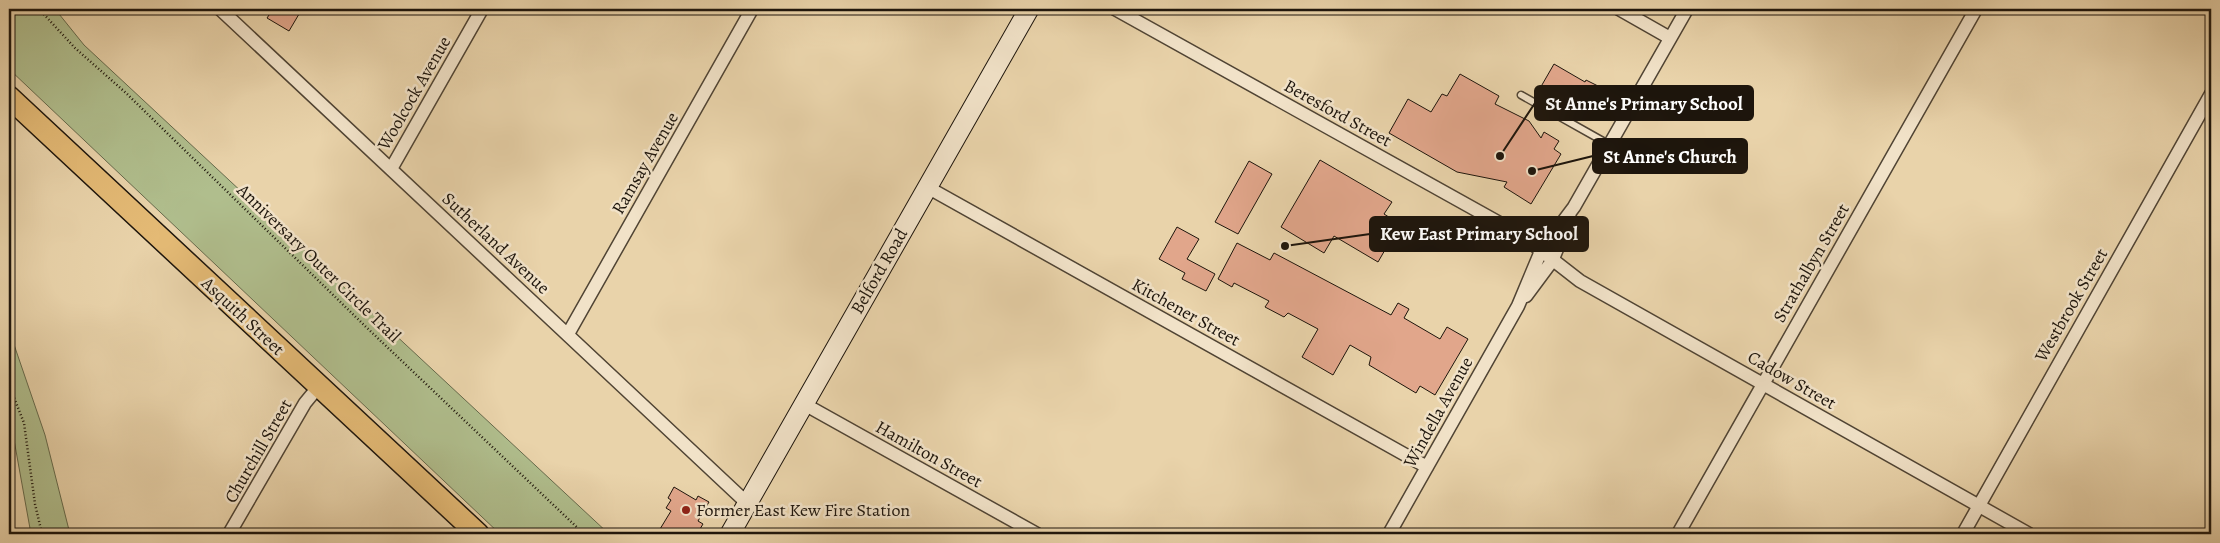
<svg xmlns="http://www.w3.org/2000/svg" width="2220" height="543" font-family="Alegreya,serif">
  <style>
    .green { fill: #b0be8d; stroke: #666a4c }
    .building { fill: #e1a68b; stroke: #1d150c }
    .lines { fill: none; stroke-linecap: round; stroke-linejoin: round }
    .lane-casing { stroke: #504434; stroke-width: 9 }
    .street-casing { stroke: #504434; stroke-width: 15 }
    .secondary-casing { stroke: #1d150c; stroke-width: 21 }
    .primary-casing { stroke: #1d150c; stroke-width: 24 }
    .path { stroke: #1d150c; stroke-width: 2.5; stroke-dasharray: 1 2.5; stroke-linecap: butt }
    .lane { stroke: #f1e2c8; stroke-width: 6 }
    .street { stroke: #f1e2c8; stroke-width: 12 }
    .secondary { stroke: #f1e2c8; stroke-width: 19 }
    .primary { stroke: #e4ba75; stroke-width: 21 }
    .poi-dot { fill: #8f2418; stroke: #f1e2c8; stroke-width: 2 }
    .labels { text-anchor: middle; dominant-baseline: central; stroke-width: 5; stroke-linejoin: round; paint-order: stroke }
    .street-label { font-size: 18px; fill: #1d150c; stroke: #f1e2c8 }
    .poi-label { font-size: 18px; fill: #1d150c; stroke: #f1e2c8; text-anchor: start }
    .leader { fill: none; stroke: #1d150c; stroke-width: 2 }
    .callout-dot { fill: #1d150c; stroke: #f1e2c8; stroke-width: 2 }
    .callout { fill: #1d150c; stroke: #1d150c; stroke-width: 2 }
    .callout-label { font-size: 19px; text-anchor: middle; font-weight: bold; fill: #fff }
  </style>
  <rect width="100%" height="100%" fill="#e9d3aa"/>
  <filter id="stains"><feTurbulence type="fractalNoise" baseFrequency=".004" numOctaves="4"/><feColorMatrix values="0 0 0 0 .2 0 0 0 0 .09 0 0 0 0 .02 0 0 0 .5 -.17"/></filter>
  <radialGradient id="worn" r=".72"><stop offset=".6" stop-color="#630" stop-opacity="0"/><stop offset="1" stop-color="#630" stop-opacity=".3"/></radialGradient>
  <!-- green -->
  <path class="green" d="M9 9H55L84 45 609 534H500L9 69Z
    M9 330 45 435 70 534H31L9 412Z"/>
  <!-- building -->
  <path class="building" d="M273 9H302L289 31 267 18Z
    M1554 64 1585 82 1586 80 1598 86 1578 121 1535 97Z
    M1460 74 1499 96 1495 104 1529 121 1541 138 1544 132 1559 141 1554 149 1561 154 1531 204 1504 187 1507 182 1457 172 1389 133 1408 99 1431 112 1442 94 1447 96Z
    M1320 160 1392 202 1384 214 1400 224 1378 262 1334 236 1324 253 1281 227Z
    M1249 161 1272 174 1238 234 1215 222Z
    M1177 227 1199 239 1187 259 1215 274 1206 291 1182 279 1185 273 1159 259Z
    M1237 243 1270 260 1274 253 1391 315 1398 303 1409 309 1404 318 1440 339 1447 327 1468 339 1435 395 1420 386 1416 393 1369 365 1371 357 1350 345 1333 375 1302 357 1318 329 1288 313 1284 317 1265 307 1269 301 1234 283 1232 287 1218 279Z
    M674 487 696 500 698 496 709 502 698 521 703 524 697 534H657L671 511 666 508 671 500 668 498Z"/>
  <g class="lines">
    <!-- lane casing -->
    <g class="lane-casing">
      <path id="lane" d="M1521 95 1610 145"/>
    </g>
    <!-- street casing -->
    <g class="street-casing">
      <path id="street" d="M220 9 748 504
        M1115 9 1521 235 1580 281 2029 534
        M1619 9 1670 38
        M391 169 482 9
        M927 187 1427 467
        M1526 296 1552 261 1570 218
        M568 334 752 9
        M804 404 1037 534
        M229 534 305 403 319 386
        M1389 534 1518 306 1541 251 1574 207 1687 9
        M1678 534 1976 9
        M1963 534 2211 94"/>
    </g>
    <!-- secondary casing -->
    <g class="secondary-casing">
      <path id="secondary" d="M730 534 1029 9"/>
    </g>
    <!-- primary casing -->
    <g class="primary-casing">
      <path id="primary" d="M9 97 478 534"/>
    </g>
    <!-- path -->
    <path class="path" d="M39 9 75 48 126 93 365 326 584 534
      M9 385 24 423 35 504 42 534"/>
    <!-- lane -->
    <use href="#lane" class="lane"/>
    <!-- street -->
    <use href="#street" class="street"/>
    <!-- secondary -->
    <use href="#secondary" class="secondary"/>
    <!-- primary -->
    <use href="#primary" class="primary"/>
  </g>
  <!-- markers -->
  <circle class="poi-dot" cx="686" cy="510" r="5"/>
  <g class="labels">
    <!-- street labels -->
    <g class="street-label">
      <text transform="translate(414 93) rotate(-60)">Woolcock Avenue</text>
      <text transform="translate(1338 113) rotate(29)">Beresford Street</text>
      <text transform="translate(645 163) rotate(-60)">Ramsay Avenue</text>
      <text transform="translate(496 243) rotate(43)">Sutherland Avenue</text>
      <text transform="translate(319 263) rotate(44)">Anniversary Outer Circle Trail</text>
      <text transform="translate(1811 263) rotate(-60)">Strathalbyn Street</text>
      <text transform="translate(879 271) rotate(-60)">Belford Road</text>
      <text transform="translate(2071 305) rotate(-60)">Westbrook Street</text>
      <text transform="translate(1186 312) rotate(29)">Kitchener Street</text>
      <text transform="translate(243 316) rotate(43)">Asquith Street</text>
      <text transform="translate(1792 380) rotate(30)">Cadow Street</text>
      <text transform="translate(1438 412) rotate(-61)">Windella Avenue</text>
      <text transform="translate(258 451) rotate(-60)">Churchill Street</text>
      <text transform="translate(929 454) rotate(29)">Hamilton Street</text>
    </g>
    <!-- poi labels -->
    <g class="poi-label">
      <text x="696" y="510">Former East Kew Fire Station</text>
    </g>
  </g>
  <!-- callouts -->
  <path class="leader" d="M1500 156L1535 103M1532 171L1593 156M1285 246L1370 234"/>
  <g class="callout-dot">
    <circle cx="1500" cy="156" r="5"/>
    <circle cx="1532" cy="171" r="5"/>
    <circle cx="1285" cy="246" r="5"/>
  </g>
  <g class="callout">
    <rect x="1535" y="86" width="218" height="34" rx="5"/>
    <rect x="1593" y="139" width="154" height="34" rx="5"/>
    <rect x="1370" y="217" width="218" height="34" rx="5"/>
  </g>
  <g class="callout-label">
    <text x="1644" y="110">St Anne's Primary School</text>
    <text x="1670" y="163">St Anne's Church</text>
    <text x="1479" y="240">Kew East Primary School</text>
  </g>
  <!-- margin -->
  <rect width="2220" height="543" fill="none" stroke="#e9d3aa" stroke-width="30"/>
  <rect x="10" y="10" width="2200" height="523" fill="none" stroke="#1d150c" stroke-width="2.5"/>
  <rect x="15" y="15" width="2190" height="513" fill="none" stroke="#1d150c"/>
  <rect width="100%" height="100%" filter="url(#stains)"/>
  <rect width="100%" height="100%" fill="url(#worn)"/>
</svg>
